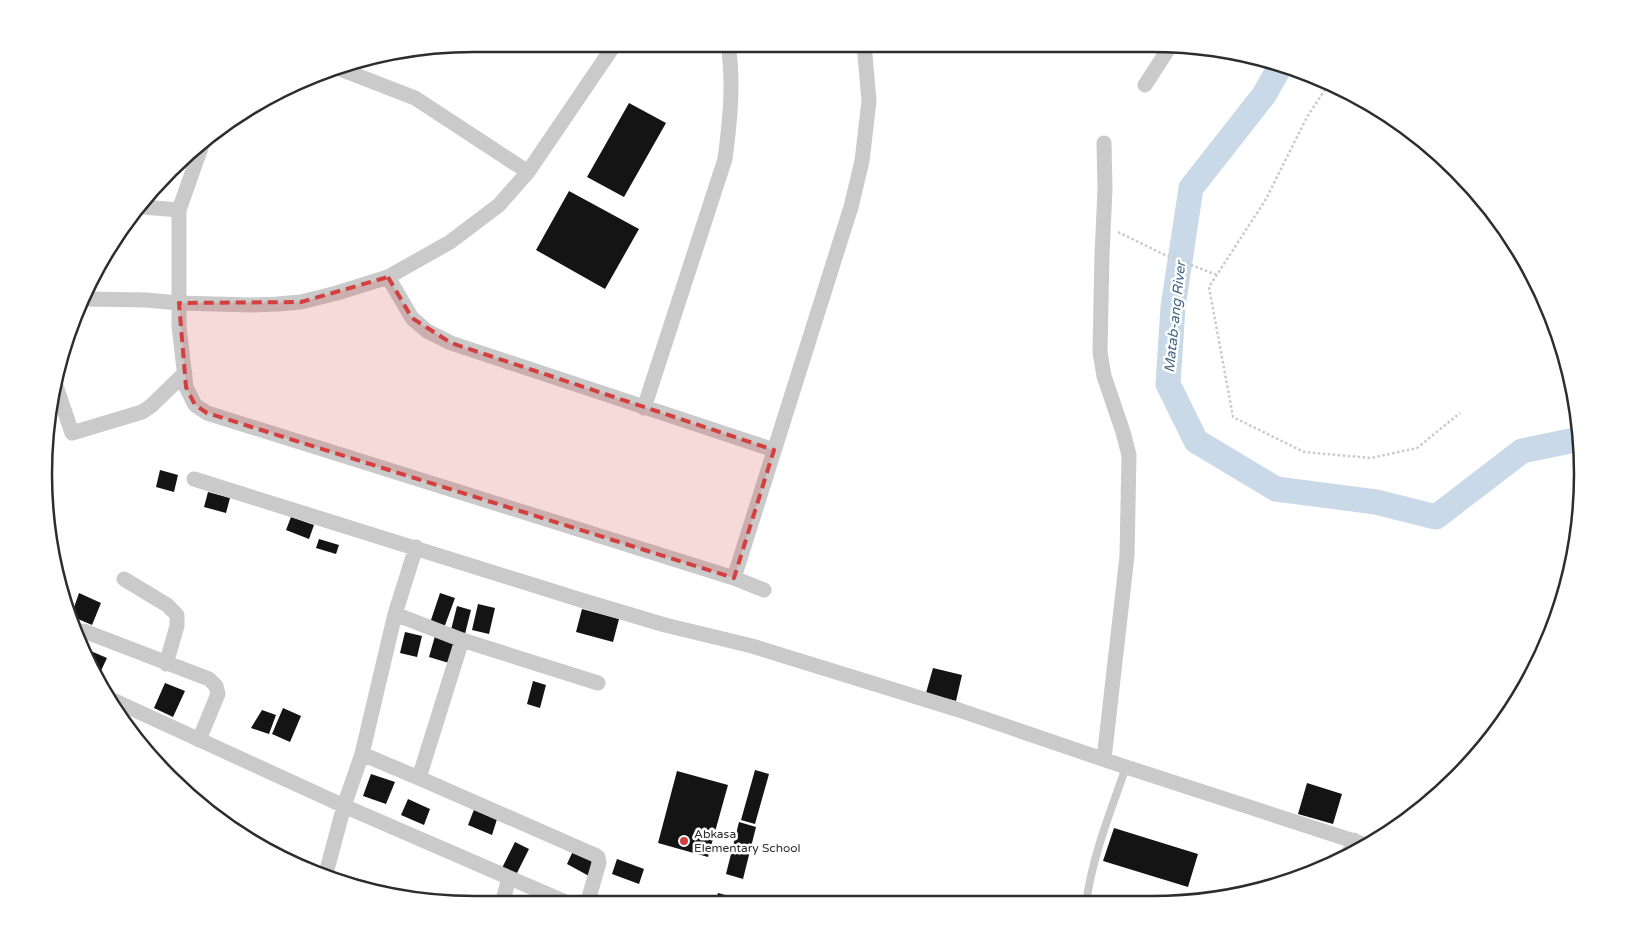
<svg xmlns="http://www.w3.org/2000/svg" width="1626" height="949" font-family="'Varela Round',sans-serif">
  <style>
    .lines { fill: none; stroke-linecap: round; stroke-linejoin: round }
    .river { stroke: #c9d9e7; stroke-width: 25 }
    .building { fill: #141414 }
    .path { stroke: #cacaca; stroke-width: 2.5; stroke-dasharray: 2.5 2.5; stroke-linecap: butt }
    .lane { stroke: #cacaca; stroke-width: 8 }
    .street { stroke: #cacaca; stroke-width: 15 }
    .marked { fill: #d43f3f; fill-opacity: 0.2; stroke: #d43f3f; stroke-width: 4; stroke-dasharray: 10 6; stroke-linejoin: round }
    .poi-dot { fill: #d43f3f; stroke: #fff; stroke-width: 2 }
    .labels { text-anchor: middle; dominant-baseline: central; stroke-width: 5; stroke-linejoin: round; paint-order: stroke }
    .poi-label { font-size: 12px; fill: #2d2d2d; stroke: #fff; text-anchor: start }
    .water-label { font-size: 14px; font-style: italic; fill: #436786; stroke: #fff }
    .rim { fill: none; stroke: #2d2d2d; stroke-width: 2.5 }
  </style>
  <rect width="100%" height="100%" fill="#fff"/>
  <g class="lines">
    <!-- river -->
    <path class="river" d="M1281 65 1264 95 1191 188 1173 307 1168 384 1196 441 1276 489 1376 502 1436 517 1522 451 1575 440 1579 442"/>
  </g>
  <!-- building -->
  <path class="building" d="M629 103 666 123 624 197 587 177Z
    M569 191 639 229 605 289 536 250Z
    M160 470 178 475 174 492 156 487Z
    M208 492 230 498 226 513 204 507Z
    M291 517 314 525 309 539 286 530Z
    M319 539 339 545 336 554 316 548Z
    M79 593 101 603 92 625 71 616Z
    M440 593 455 598 444 628 430 623Z
    M478 604 495 608 489 634 472 630Z
    M457 606 471 610 465 634 451 630Z
    M582 609 619 619 613 642 576 632Z
    M405 632 422 636 417 657 400 653Z
    M435 636 455 643 449 663 429 657Z
    M86 649 107 658 99 675 85 652Z
    M933 668 962 675 956 701 926 693Z
    M533 681 546 685 540 708 527 704Z
    M165 683 185 691 173 717 154 708Z
    M283 708 301 716 290 742 272 734Z
    M262 710 276 715 269 734 251 728Z
    M755 770 769 774 755 824 741 820Z
    M677 771 728 785 708 857 658 843Z
    M371 774 395 782 386 804 363 796Z
    M1307 783 1342 794 1333 824 1298 814Z
    M408 799 430 809 424 825 401 815Z
    M475 807 498 816 492 835 468 825Z
    M739 822 756 827 743 879 726 874Z
    M1114 828 1198 854 1188 887 1103 861Z
    M515 842 529 849 516 875 502 868Z
    M573 851 596 863 589 876 567 864Z
    M617 859 644 869 639 884 612 874Z
    M718 893 740 899 738 904H715Z"/>
  <g class="lines">
    <!-- path -->
    <path class="path" d="M1328 85 1307 117 1266 199 1209 287 1233 417 1304 452 1371 458 1417 448 1460 413
      M1118 232 1163 254 1217 275"/>
    <!-- lane -->
    <path class="lane" d="M1086 904C1092 857 1110 813 1126 767"/>
    <!-- street -->
    <path class="street" d="M335 67 415 98 528 172
      M1145 85 1171 45
      M203 142 179 210V326L186 387 195 405 207 413 734 578 764 590
      M1104 143 1105 189 1102 255 1100 352 1104 376 1123 432 1129 455 1127 556 1104 759
      M143 207 179 210
      M388 277 412 318 427 331 451 343 774 450
      M87 299 146 300 179 303 251 305 277 304 301 302 337 293 388 277 450 242 499 205 528 172 615 44
      M56 386 72 433 142 412 151 406 185 373
      M644 408 725 159C730 121 734 83 728 44
      M194 479 581 600 665 625 752 646 959 710 1126 767 1369 846
      M734 578 851 207 862 161 869 101 864 44
      M124 579 167 605 177 615V626L166 664
      M395 614 462 640 598 683
      M84 631 209 679 216 686 218 694 199 740
      M115 701 344 806 570 904
      M362 754 419 778 595 855 598 857 599 863 587 904
      M419 778 462 640
      M1348 856 1354 840
      M325 877 344 806 362 754 395 614 416 547
      M502 904 509 878"/>
  </g>
  <!-- marked area -->
  <path class="marked" d="M388 277 412 318 451 343 774 450 734 578 207 413 195 405 186 387 179 303 301 302Z"/>
  <!-- markers -->
  <circle class="poi-dot" cx="684" cy="841" r="5"/>
  <g class="labels">
    <!-- poi labels -->
    <g class="poi-label">
      <text x="694" y="834">Abkasa<tspan x="694" dy="14">Elementary School</tspan></text>
    </g>
    <!-- water labels -->
    <g class="water-label">
      <text transform="translate(1175 317) rotate(-84)">Matab-ang River</text>
    </g>
  </g>
  <!-- crop -->
  <path d="M0 0H1626V949H0ZM474 52H1152A422 422 0 0 1 1574 474V474A422 422 0 0 1 1152 896H474A422 422 0 0 1 52 474V474A422 422 0 0 1 474 52Z" fill="#fff" fill-rule="evenodd"/>
  <path class="rim" d="M474 52H1152A422 422 0 0 1 1574 474V474A422 422 0 0 1 1152 896H474A422 422 0 0 1 52 474V474A422 422 0 0 1 474 52Z"/>
</svg>
